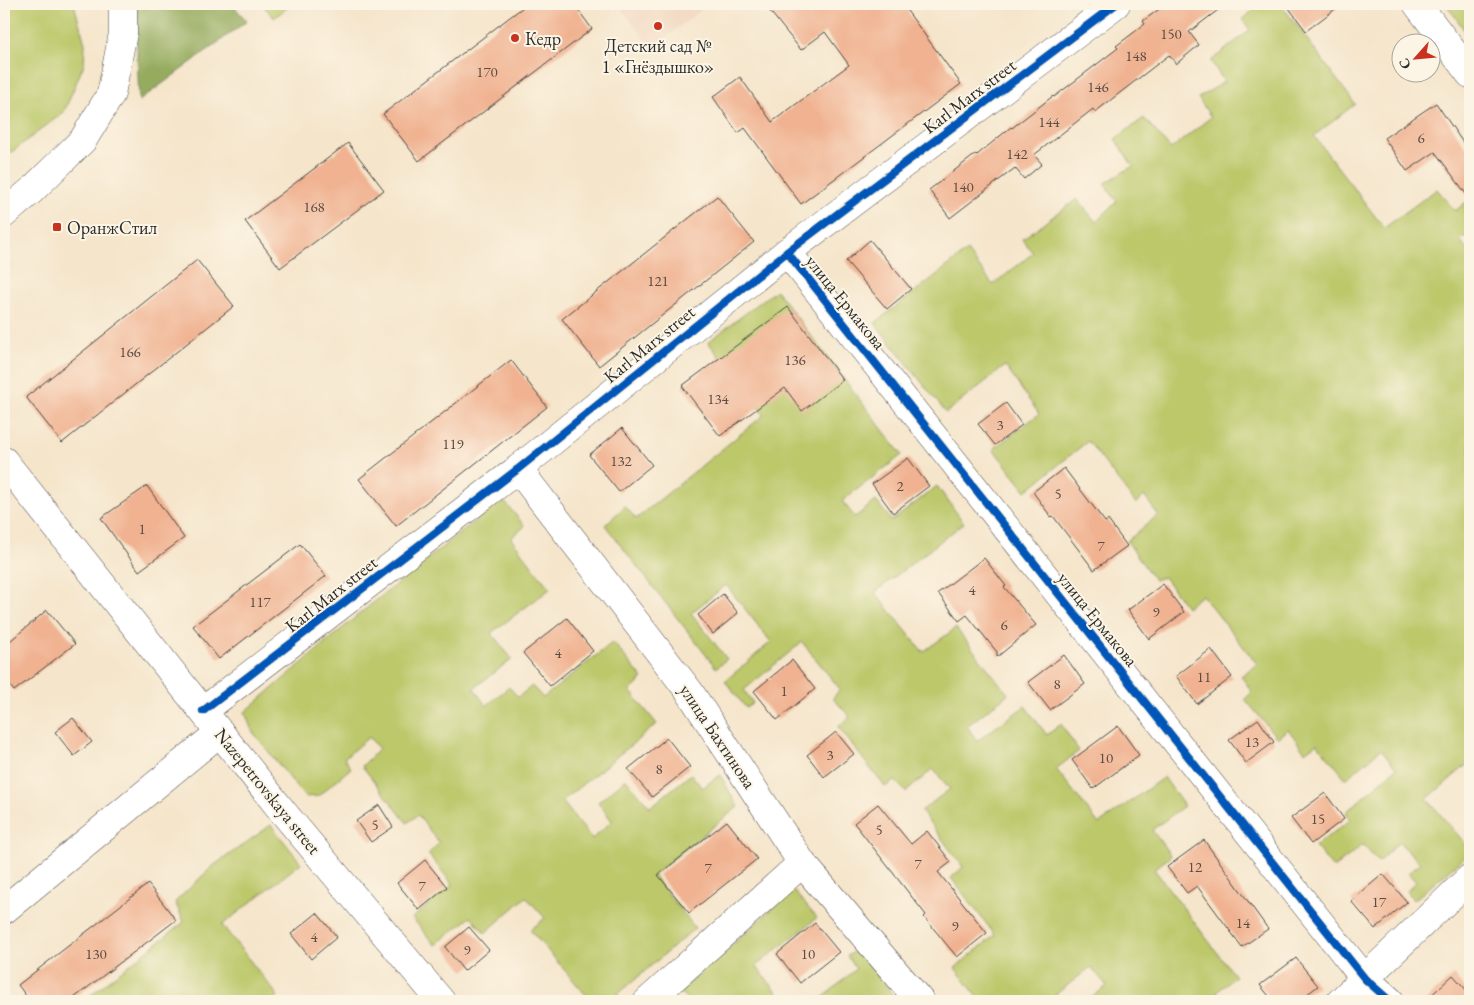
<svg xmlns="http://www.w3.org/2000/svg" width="1474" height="1005" font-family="'EB Garamond',serif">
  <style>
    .built { fill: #f1d5bd }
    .green { fill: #bcc86a; stroke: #747a4a }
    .forest { fill: #95ac5e; stroke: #606c44 }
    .building { fill: #f0b291 }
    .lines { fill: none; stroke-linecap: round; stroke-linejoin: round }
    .street-casing { stroke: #494743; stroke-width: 29 }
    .secondary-casing { stroke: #494743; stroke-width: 29 }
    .street { stroke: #fff; stroke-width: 28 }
    .secondary { stroke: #fff; stroke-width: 28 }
    .cycleway-casing { stroke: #fcf5e5; stroke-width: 11 }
    .cycleway { stroke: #0057b8; stroke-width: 8 }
    .poi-dot { fill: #c8321e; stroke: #fcf5e5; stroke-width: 2 }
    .labels { text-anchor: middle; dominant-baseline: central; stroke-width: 4; stroke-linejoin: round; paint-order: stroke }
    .number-label { font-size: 15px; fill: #5c4d44 }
    .poi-label { font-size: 18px; fill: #2b2b2b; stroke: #fcf5e5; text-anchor: start }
    .street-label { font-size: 18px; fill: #2b2b2b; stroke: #fcf5e5 }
  </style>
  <rect width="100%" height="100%" fill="#fcf5e5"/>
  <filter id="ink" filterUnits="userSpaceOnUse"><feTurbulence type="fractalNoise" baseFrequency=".02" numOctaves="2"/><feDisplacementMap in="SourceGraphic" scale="10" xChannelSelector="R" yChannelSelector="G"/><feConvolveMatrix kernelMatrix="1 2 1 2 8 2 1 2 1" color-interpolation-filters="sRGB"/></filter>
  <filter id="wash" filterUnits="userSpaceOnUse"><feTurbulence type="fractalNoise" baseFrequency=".0096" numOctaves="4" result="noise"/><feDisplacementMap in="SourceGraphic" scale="20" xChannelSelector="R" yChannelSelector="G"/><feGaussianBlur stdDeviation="1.12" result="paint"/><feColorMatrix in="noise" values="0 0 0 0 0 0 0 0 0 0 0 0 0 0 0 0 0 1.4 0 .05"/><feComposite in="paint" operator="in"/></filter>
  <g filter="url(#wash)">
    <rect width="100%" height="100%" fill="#f5e5cb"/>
    <!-- built -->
    <path class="built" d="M618 4H709L652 48Z"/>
    <!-- green -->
    <path class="green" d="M4 4H74L85 44 84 64 64 112 4 158Z
      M262 4H292L274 18Z
      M1262 4H1281L1355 104 1314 136 1384 228 1437 189 1455 211 1470 199V233L1460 240 1470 253V684L1467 687 1470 691V762L1427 799 1470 849V853L1414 900 1407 891 1416 882 1408 873 1420 863 1399 842 1378 862 1363 845 1333 868 1315 846 1350 820 1346 812 1396 768 1381 749 1346 779 1317 743 1305 752 1288 729 1277 738 1245 699 1252 692 1241 676 1257 664 1202 595 1186 607 1164 577 1154 580 1127 541 1158 515 1144 496 1136 504 1088 441 1026 491 993 449 1039 414 1005 366 946 413 875 323 967 251 993 285 1033 253 1022 239 1077 199 1096 222 1117 201 1104 184 1133 166 1115 139 1144 118 1171 149 1211 117 1198 98 1224 82 1211 61 1250 30 1242 19Z
      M1446 4H1470V38Z
      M776 290 902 455 842 501 855 517 876 501 892 521 937 486 964 523 875 592 923 652 956 628 1008 694 967 726 977 741 1025 706 1047 735 1061 724 1079 751 1056 769 1099 824 1164 777 1184 806 1152 830 1171 856 1154 869 1235 976 1217 992 1224 1001H1094L1091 998 1107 986 1091 967 1047 1001H981L955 968 995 935 951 878 963 867 921 811 950 789 933 769 906 792 895 781 885 787 838 727 850 717 833 698 840 689 802 642 744 690 753 703 746 708 725 681 771 642 726 585 691 613 727 659 716 668 605 525 625 506 636 519 764 415 708 342Z
      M502 499 525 526 511 538 550 589 491 633 512 659 474 688 486 706 509 687 518 697 532 686 543 698 613 642 643 679 630 691 657 724 562 801 592 839 612 821 598 802 626 779 650 807 691 774 702 788 720 775 738 807 653 875 695 928 610 1001H591L530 930 545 918 526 897 485 933 471 917 435 945 412 918 453 885 428 854 439 843 418 815 407 823 362 766 379 749 369 737 344 758 351 768 318 796 305 797 252 731 245 712 358 615Z
      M271 825 301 863 222 925 278 996 272 1001H83L184 922 175 902 213 866Z
      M793 890 817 918 756 966 781 997 776 1001H689L680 992Z
      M857 950 898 1001H878L876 999 872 1001H819L856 969 847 956Z"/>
    <!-- forest -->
    <path class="forest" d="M135 4H232L247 21 139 101Z"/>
    <g id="blocks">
      <!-- building -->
      <path class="building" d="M527 4H574L592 29 419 161 383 114Z
        M764 4H902L961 84 801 204 745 128 738 133 713 97 740 77 772 122 849 65 825 32 801 50Z
        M1166 4H1226L1189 32 1199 45 1176 64 1169 55 1095 112 1093 109 1034 155 1042 164 1024 179 1015 168 950 218 929 190 976 154 977 155 1011 127 1012 128 1053 96 1054 97 1118 48 1116 46 1145 24 1143 21Z
        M1286 4H1342L1306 31Z
        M1436 103 1470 153V199L1435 152 1407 171 1384 138Z
        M348 143 384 190 280 268 245 221Z
        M717 196 754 242 599 366 562 319Z
        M870 240 911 289 887 309 846 261Z
        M197 260 234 306 62 443 26 397Z
        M788 307 843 380 802 411 785 388 720 436 682 386Z
        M511 360 547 407 396 526 359 479Z
        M1006 403 1022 425 995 445 978 424Z
        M622 428 652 465 619 492 589 455Z
        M908 458 929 486 893 513 872 484Z
        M1064 468 1105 522 1108 520 1127 546 1094 570 1053 516 1051 517 1033 492Z
        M147 486 184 538 139 571 101 518Z
        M300 544 326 576 219 659 193 626Z
        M984 558 1006 586 1004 587 1036 625 997 657V652L967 615 959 621 938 593Z
        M1163 584 1184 612 1149 639 1128 610Z
        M723 594 738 613 713 634 698 615Z
        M47 610 75 644 14 691 4 678V646Z
        M567 618 593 651 550 686 523 653Z
        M1211 649 1232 677 1197 704 1176 676Z
        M1064 655 1085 684 1050 710 1028 682Z
        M792 660 815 689 777 720 754 691Z
        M73 718 92 742 74 756 55 732Z
        M1258 719 1274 742 1246 763 1229 740Z
        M1118 726 1139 755 1093 789 1072 760Z
        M836 732 854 754 824 777 807 755Z
        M667 738 690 767 652 797 628 769Z
        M1325 793 1344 819 1311 844 1291 818Z
        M878 804 911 844 927 831 951 862 938 872 987 933 957 957 924 917 926 915 854 823Z
        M379 805 393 827 371 842 356 821Z
        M727 821 757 859 689 913 658 875Z
        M1204 840 1268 929 1242 947 1197 886 1187 893 1167 867Z
        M425 860 447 887 419 910 397 883Z
        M1383 874 1407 902 1375 929 1351 901Z
        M148 884 176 920 70 1001H30L18 985Z
        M317 913 337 937 311 959 291 934Z
        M815 923 839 952 800 983 777 954Z
        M469 927 489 950 464 971 445 947Z
        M1296 958 1318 986 1298 1001H1273L1260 985Z
        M1453 975 1470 994V1001H1425Z"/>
    </g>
  </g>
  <g filter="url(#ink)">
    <use href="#blocks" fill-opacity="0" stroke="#494743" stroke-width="1"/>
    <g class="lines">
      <!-- street casing -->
      <g class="street-casing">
        <path id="street" d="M1417 4 1470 74
          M787 252 1365 979 1390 1001
          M518 469 689 691 802 863 920 1001
          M4 910 220 732
          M648 1001 802 863
          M1341 1001 1470 878"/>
      </g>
      <!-- secondary casing -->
      <g class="secondary-casing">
        <path id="secondary" d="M4 214 31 191 83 140 111 94 123 33V4
          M4 461 283 812 441 1001
          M203 711 518 469 787 252 1116 4"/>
      </g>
      <!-- street -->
      <use href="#street" class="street"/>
      <!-- secondary -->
      <use href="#secondary" class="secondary"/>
      <!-- cycleway casing -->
      <g class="cycleway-casing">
        <path id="cycleway" d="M787 252 1365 979 1390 1001
          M203 711 518 469 787 252 1116 4"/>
      </g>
      <!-- cycleway -->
      <use href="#cycleway" class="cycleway"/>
    </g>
  </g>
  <!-- markers -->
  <g class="poi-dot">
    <circle cx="658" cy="26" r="5"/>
    <circle cx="515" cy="38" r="5"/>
    <rect x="52" y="222" width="10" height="10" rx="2.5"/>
  </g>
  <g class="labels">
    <!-- number labels -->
    <g class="number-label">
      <text x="1171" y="33">150</text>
      <text x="1136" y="55">148</text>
      <text x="487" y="71">170</text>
      <text x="1098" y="86">146</text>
      <text x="1049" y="121">144</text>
      <text x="1421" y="137">6</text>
      <text x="1017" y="153">142</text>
      <text x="963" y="186">140</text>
      <text x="314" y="206">168</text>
      <text x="658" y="280">121</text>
      <text x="130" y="351">166</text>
      <text x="795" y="359">136</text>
      <text x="718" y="398">134</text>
      <text x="1000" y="424">3</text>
      <text x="453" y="443">119</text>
      <text x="621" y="460">132</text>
      <text x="900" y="485">2</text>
      <text x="1058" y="493">5</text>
      <text x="142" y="528">1</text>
      <text x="1101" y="545">7</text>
      <text x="972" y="589">4</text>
      <text x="260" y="601">117</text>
      <text x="1156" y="611">9</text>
      <text x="1004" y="624">6</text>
      <text x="558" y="652">4</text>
      <text x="1204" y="676">11</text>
      <text x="1057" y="683">8</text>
      <text x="784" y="690">1</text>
      <text x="1252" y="741">13</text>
      <text x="830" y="754">3</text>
      <text x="1106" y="757">10</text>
      <text x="659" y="768">8</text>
      <text x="1318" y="818">15</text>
      <text x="375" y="824">5</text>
      <text x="879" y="829">5</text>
      <text x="918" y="863">7</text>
      <text x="1195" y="866">12</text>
      <text x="708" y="867">7</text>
      <text x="422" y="885">7</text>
      <text x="1379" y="901">17</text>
      <text x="1243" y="922">14</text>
      <text x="955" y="925">9</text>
      <text x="314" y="936">4</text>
      <text x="467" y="949">9</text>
      <text x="96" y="953">130</text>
      <text x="808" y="953">10</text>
    </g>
    <!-- poi labels -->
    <g class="poi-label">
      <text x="525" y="38">Кедр</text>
      <text x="658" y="45" text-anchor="middle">Детский сад №<tspan x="658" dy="21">1 «Гнёздышко»</tspan></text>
      <text x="67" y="227">ОранжСтил</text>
    </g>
    <!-- street labels -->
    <g class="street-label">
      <text transform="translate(969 96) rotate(-37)">Karl Marx street</text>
      <text transform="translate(846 302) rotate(51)">улица Ермакова</text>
      <text transform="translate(649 344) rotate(-39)">Karl Marx street</text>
      <text transform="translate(331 594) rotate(-38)">Karl Marx street</text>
      <text transform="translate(1098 619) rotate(51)">улица Ермакова</text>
      <text transform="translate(718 736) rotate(56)">улица Бахтинова</text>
      <text transform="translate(268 791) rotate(51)">Nazepetrovskaya street</text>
    </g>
  </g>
  <!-- margin -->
  <rect width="1474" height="1005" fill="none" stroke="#fcf5e5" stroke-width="20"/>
  <!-- north arrow -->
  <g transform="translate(1416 58) rotate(243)"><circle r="24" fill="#fcf5e5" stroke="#a8a49b"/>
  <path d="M0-4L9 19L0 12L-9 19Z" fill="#c8321e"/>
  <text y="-8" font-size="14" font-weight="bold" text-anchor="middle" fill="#2b2b2b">С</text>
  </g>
</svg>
